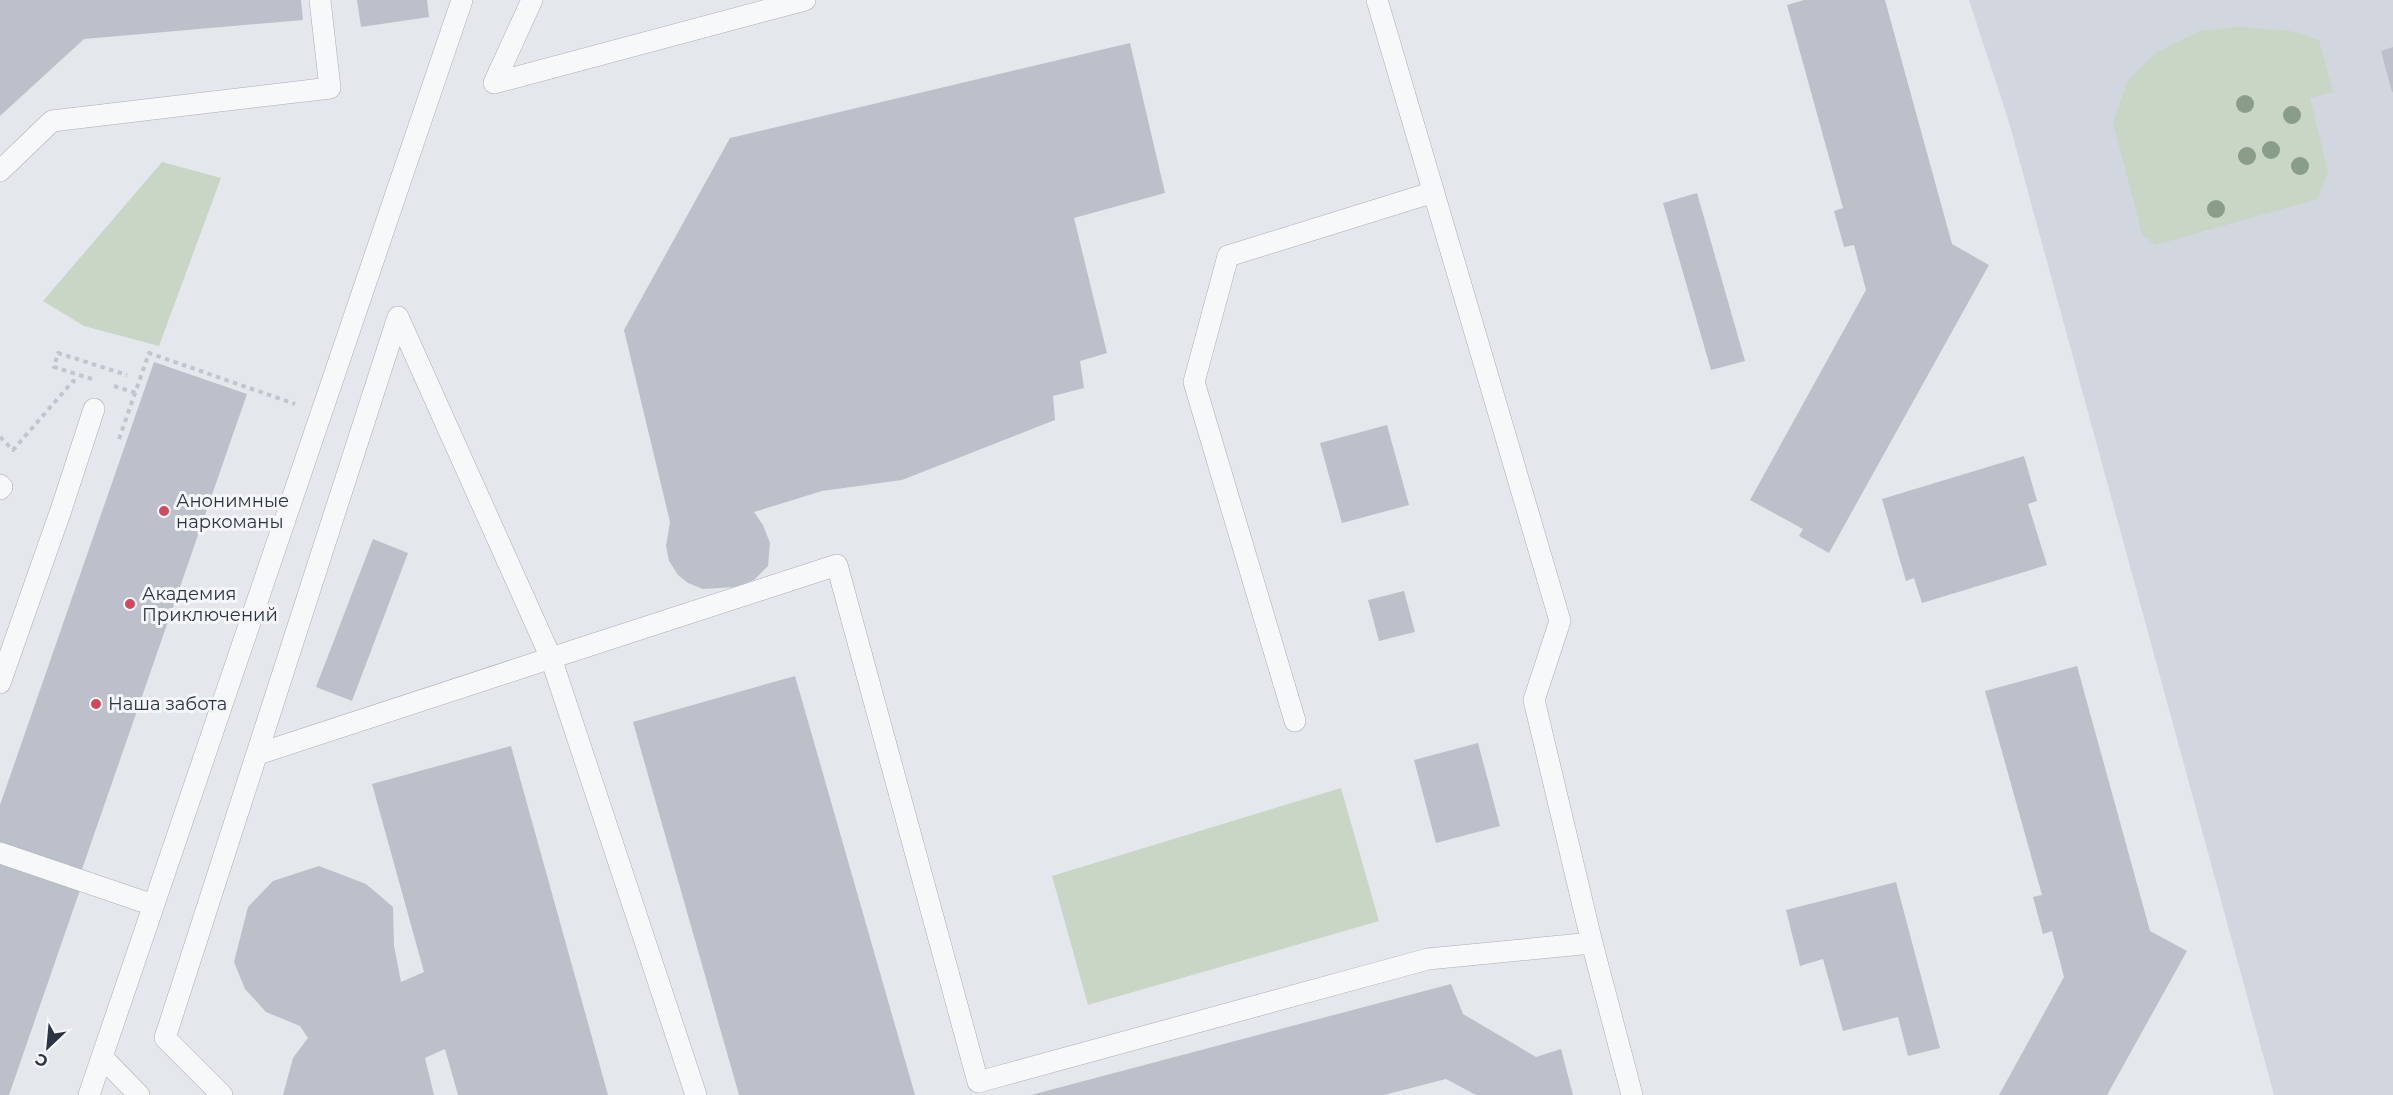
<svg xmlns="http://www.w3.org/2000/svg" width="2393" height="1095" font-family="Montserrat,sans-serif">
  <style>
    .built { fill: #d2d6de }
    .green { fill: #c9d6c5 }
    .building { fill: #bbc0ca }
    .lines { fill: none; stroke-linecap: round; stroke-linejoin: round }
    .service-casing { stroke: #a9aeb7; stroke-width: 22 }
    .path { stroke: #c2c5cb; stroke-width: 4; stroke-dasharray: 4.5 4.5; stroke-linecap: butt }
    .service { stroke: #f7f8fa; stroke-width: 21 }
    .tree { fill: #899d89 }
    .poi-dot { fill: #d1495b; stroke: #f4f6f9; stroke-width: 2 }
    .labels { text-anchor: middle; dominant-baseline: central; stroke-width: 6; stroke-linejoin: round; paint-order: stroke }
    .poi-label { font-size: 18px; fill: #2b3445; stroke: #f4f6f9; text-anchor: start }
  </style>
  <rect width="100%" height="100%" fill="#e4e7ec"/>
  <!-- built -->
  <path class="built" d="M1969 0H2393V1095H2274L2009 122Z"/>
  <!-- green -->
  <path class="green" d="M2240 27 2290 31 2319 40 2333 92 2310 98 2328 172 2318 199 2155 245 2142 234 2113 122 2128 80 2155 53 2200 31Z
    M162 162 221 178 159 346 84 326 43 301Z
    M1341 788 1379 921 1088 1005 1052 876Z"/>
  <!-- building -->
  <path class="building" d="M0 0H301L303 20 84 39 0 116Z
    M357 0H427L429 17 361 27Z
    M1804 0H1885L1952 244 1989 265 1829 553 1799 536 1803 529 1750 500 1866 290 1854 245 1844 247 1834 211 1843 208 1787 5Z
    M1130 43 1165 193 1074 218 1107 353 1080 361 1084 388 1053 396 1055 420 902 480 822 491 754 512 763 525 770 543 768 566 754 580 735 587 703 589 688 583 678 575 669 561 666 546 670 522 624 330 730 138Z
    M2393 47V92H2392L2381 51Z
    M1697 193 1745 361 1711 370 1663 203Z
    M154 362 247 394 80 875 0 848V805Z
    M1387 425 1409 505 1342 523 1320 443Z
    M2024 456 2037 501 2028 504 2047 565 1922 603 1914 578 1906 581 1882 499Z
    M373 539 408 553 352 701 316 687Z
    M1404 591 1415 632 1379 641 1368 600Z
    M2077 666 2150 931 2187 951 2107 1095H1999L2064 977 2052 931 2043 934 2033 897 2042 895 1985 691Z
    M795 676 915 1095H739L633 722Z
    M1478 743 1500 826 1436 843 1414 760Z
    M511 746 608 1095H458L445 1049 425 1058 434 1095H283L293 1058 308 1038 300 1026 266 1012 245 989 234 962 248 907 273 881 319 866 366 884 393 907 394 946 401 982 424 972 372 784Z
    M0 862 80 890 9 1095H0Z
    M1896 882 1940 1048 1908 1056 1898 1017 1843 1031 1823 959 1800 966 1786 910Z
    M1451 984 1463 1014 1536 1057 1561 1049 1573 1095H1476L1446 1079 1384 1095H1031Z"/>
  <g class="lines">
    <!-- service casing -->
    <g class="service-casing">
      <path id="service" d="M1377 0 1560 621 1534 700 1592 943 1632 1095
        M494 83 805 0
        M494 83 532 0
        M0 171 52 121 330 88 320 0
        M0 485 2 487 0 489
        M0 683 61 510 94 409
        M1295 721 1194 382 1228 256 1434 192
        M258 754 551 658 696 1095
        M0 853 153 905
        M103 1058 139 1095
        M89 1095 462 0
        M222 1095 165 1038 398 317 551 658 837 565 978 1082 1428 959 1592 943"/>
    </g>
    <!-- path -->
    <path class="path" d="M92 379 54 367 58 353 127 375
      M114 386 136 393
      M0 437 13 450 73 381 79 383
      M119 439 149 353 295 404"/>
    <!-- service -->
    <use href="#service" class="service"/>
  </g>
  <!-- trees -->
  <g class="tree">
    <circle cx="2245" cy="104" r="9"/>
    <circle cx="2292" cy="115" r="9"/>
    <circle cx="2271" cy="150" r="9"/>
    <circle cx="2247" cy="156" r="9"/>
    <circle cx="2300" cy="166" r="9"/>
    <circle cx="2216" cy="209" r="9"/>
  </g>
  <!-- markers -->
  <g class="poi-dot">
    <circle cx="164" cy="511" r="6"/>
    <circle cx="130" cy="604" r="6"/>
    <circle cx="96" cy="704" r="6"/>
  </g>
  <g class="labels">
    <!-- poi labels -->
    <g class="poi-label">
      <text x="176" y="501">Анонимные<tspan x="176" dy="21">наркоманы</tspan></text>
      <text x="142" y="594">Академия<tspan x="142" dy="21">Приключений</tspan></text>
      <text x="108" y="704">Наша забота</text>
    </g>
  </g>
  <!-- north arrow -->
  <g transform="translate(48 1047) rotate(206)" stroke="#f4f6f9" stroke-width="4.5" paint-order="stroke">
  <path d="M0-4.5L10 22L0 15L-10 22Z" fill="#2b3445"/>
  <text y="-9" font-size="16" font-weight="bold" text-anchor="middle" fill="#2b3445">С</text>
  </g>
</svg>
